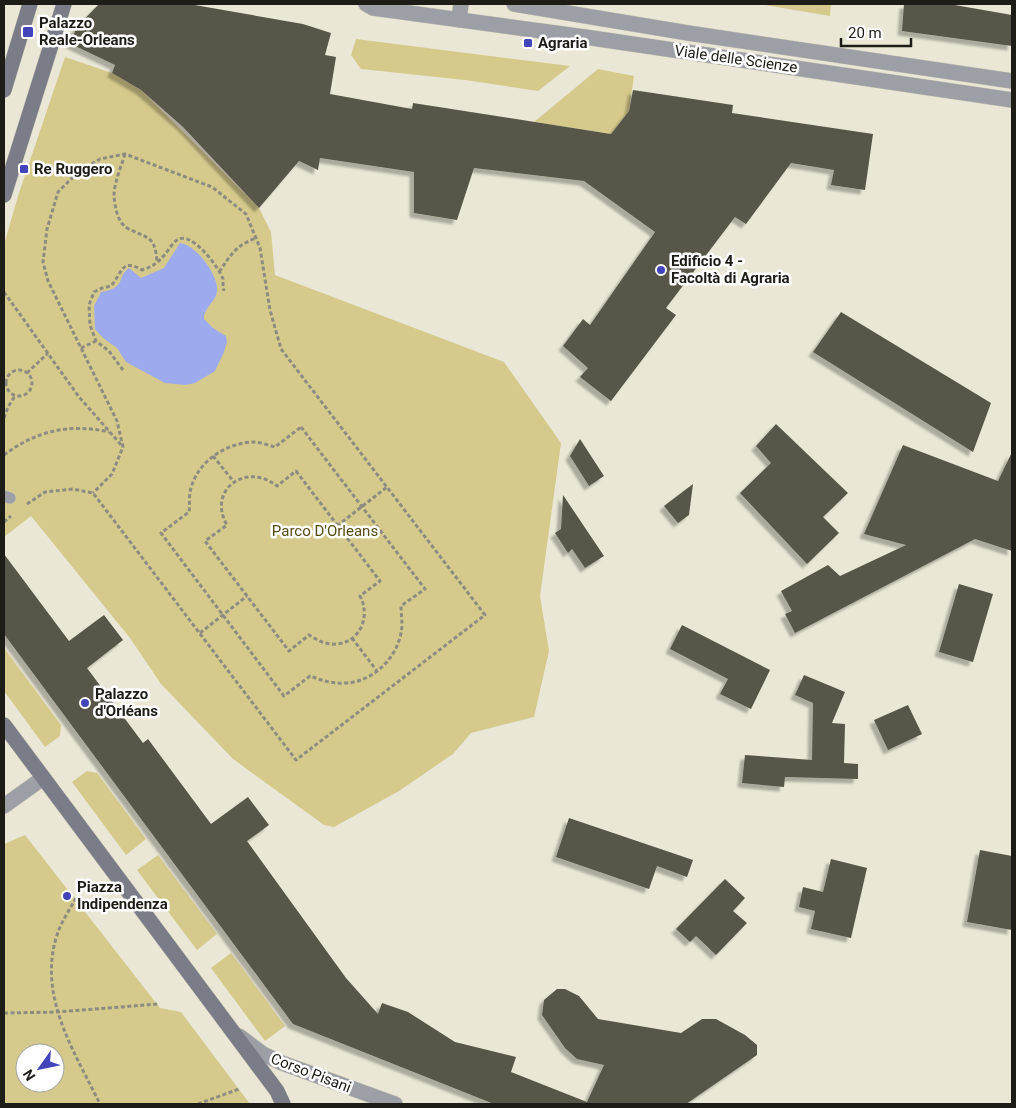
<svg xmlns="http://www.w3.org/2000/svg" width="1016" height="1108" font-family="Roboto,sans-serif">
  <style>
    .green { fill: #d5ca8b; fill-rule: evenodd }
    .water { fill: #9eaaee }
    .building { fill: #595748; filter: url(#shadow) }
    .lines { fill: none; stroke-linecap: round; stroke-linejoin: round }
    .lane-casing { stroke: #c5c2b3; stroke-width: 12 }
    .street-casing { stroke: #c5c2b3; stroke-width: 16 }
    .secondary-casing { stroke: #c5c2b3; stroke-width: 16 }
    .path { stroke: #8e8c80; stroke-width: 3; stroke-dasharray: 4 2.5; stroke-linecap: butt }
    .lane { stroke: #9d9fa6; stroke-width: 11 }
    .street { stroke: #9d9fa6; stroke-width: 15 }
    .secondary { stroke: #7a7c87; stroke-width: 15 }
    .poi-dot { fill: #4244b9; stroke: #fff; stroke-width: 2 }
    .labels { text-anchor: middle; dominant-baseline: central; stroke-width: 5; stroke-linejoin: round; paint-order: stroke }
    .poi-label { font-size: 15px; font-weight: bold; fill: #1d1c16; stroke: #fff; text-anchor: start }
    .street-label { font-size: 15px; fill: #1d1c16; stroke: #fff }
    .park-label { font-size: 15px; fill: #564c11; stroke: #fff }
  </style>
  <defs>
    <filter id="shadow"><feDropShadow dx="-4.5" dy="4.5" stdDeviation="1" flood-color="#0004"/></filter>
  </defs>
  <rect width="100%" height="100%" fill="#eae7d6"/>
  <!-- green -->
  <path class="green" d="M759 4H831L830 16Z
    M356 39 570 66 538 91 465 80 361 69 351 55Z
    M65 57 112 73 141 90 259 208 271 232 275 275 504 362 561 443 540 596 549 651 534 717 471 733 453 754 399 791 334 827 324 825 233 759 161 684 130 638 31 516 4 537V245L18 196Z
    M598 69 634 76 629 111 611 134 534 122Z
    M4 648 61 725 60 736 45 747 4 691Z
    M87 771 97 773 146 839 126 855 72 782Z
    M25 835 160 1008 181 1012 250 1104H4V844ZM25 1053H55V1083H25Z
    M158 855 217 934 197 950 137 870Z
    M231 953 285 1026 265 1041 211 968Z"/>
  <!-- water -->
  <path class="water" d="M180 243C195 244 219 275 217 291 216 302 204 307 204 319L213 328 226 336 227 342 224 352 215 371 195 383 186 385 165 383 126 362 117 348 103 338 95 329 94 306 101 292C127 288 116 277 129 268L141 278 164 268Z"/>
  <!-- building -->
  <path class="building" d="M99 4H189L303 24 331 33 325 55 336 57 330 94 412 109 413 103 611 134 629 111 633 90 733 105 732 113 873 134 865 190 831 185 834 170 791 163 746 224 735 217 666 308 676 315 611 401 580 377 588 368 563 346 583 319 590 325 655 232 584 181 474 168 457 220 414 213V172L320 158 318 170 299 161 259 208 183 127 141 90 112 73 115 65 71 44 76 28Z
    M904 4H949L1012 15V46L902 31Z
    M841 312 991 403 973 452 813 352Z
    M776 424 848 493 823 517 839 533 807 564 740 493 771 463 756 446Z
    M580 439 604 476 589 486 570 456Z
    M903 445 998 481 1012 452V551L975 539 795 633 785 614 792 611 781 591 828 565 840 576 906 545 864 534Z
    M693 484 689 515 678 523 664 506Z
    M563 495 604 556 585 568 572 549 568 553 555 533 561 529Z
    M4 554 69 641 104 615 123 640 87 668 143 743 148 739 211 824 248 797 269 825 247 841 346 978 378 1014 382 1003 408 1012 455 1042 516 1057 511 1072 587 1102 604 1065 577 1059 565 1048 542 1015 544 1000 557 989H565L579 996 598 1019 681 1033 702 1019H716L745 1035 757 1045V1055L686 1104H494L293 1024 4 634Z
    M959 584 993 594 973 662 939 652Z
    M682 625 770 670 751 709 720 694 728 679 670 649Z
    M804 675 845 692 832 723 845 724 844 763 858 764V779L785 777 784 787 742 783 745 755 812 760 813 703 795 695Z
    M908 705 922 734 888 750 874 720Z
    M569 818 693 860 687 877 657 866 649 889 556 857Z
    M980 850 1012 856V930L967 922Z
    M831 859 867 868 851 938 811 929 815 911 799 907 803 887 823 892Z
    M725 879 745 898 733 911 747 923 716 955 696 936 690 942 676 929Z"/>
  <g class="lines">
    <!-- lane casing -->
    <g class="lane-casing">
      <path id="lane" d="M4 496 10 498"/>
    </g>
    <!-- street casing -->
    <g class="street-casing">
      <path id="street" d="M366 4 373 8 585 37 1012 100
        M514 4 688 33 1012 81
        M459 20 461 4
        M4 806 43 778
        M239 1036 263 1054 282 1063 395 1104"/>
    </g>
    <!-- secondary casing -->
    <g class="secondary-casing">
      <path id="secondary" d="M4 90 30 4
        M4 195 64 4
        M4 725 277 1091 283 1104"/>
    </g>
    <!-- path -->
    <path class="path" d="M125 154C121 167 114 183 114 196 115 206 117 222 127 228 147 239 155 234 157 262
      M219 272C231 255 235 246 256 238
      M4 292 79 397 123 447
      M81 348 96 341
      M6 383a13 13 0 1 1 26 0a13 13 0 1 1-26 0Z
      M123 370 109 351 96 341 90 325 89 305 94 292 102 288 111 286C123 272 121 258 142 270 155 266 161 260 169 249 171 246 174 242 177 240 191 230 219 267 223 279 223 283 223 287 224 291
      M27 373 48 353
      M4 418 8 407 15 396
      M301 427 425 589 401 606C401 615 403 625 401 633 396 660 371 683 344 683 332 684 321 680 310 676L284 696 161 533 189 512C190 506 189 499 190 492 196 463 223 444 252 442 260 442 268 445 275 447Z
      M4 455C36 431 69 423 109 432
      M213 456 234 482
      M296 471 380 581 360 596C371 616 360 643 336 644 326 645 317 640 309 635L289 651 205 541 227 525C207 491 245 461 277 486Z
      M27 504 45 492 73 489 93 493 296 760 485 615 281 349 270 310 260 248 246 214 212 187 125 154 100 159 77 173 58 192 47 229 43 262 48 281 117 421 123 447 112 474 93 493
      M4 522 11 516
      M337 526 387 487
      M200 633 247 596
      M352 638 377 671
      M76 898C70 909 62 921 58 932 36 994 74 1051 100 1104
      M4 1013 57 1012 158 1004
      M198 1104 239 1089"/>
    <!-- lane -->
    <use href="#lane" class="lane"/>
    <!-- street -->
    <use href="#street" class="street"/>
    <!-- secondary -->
    <use href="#secondary" class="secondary"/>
  </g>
  <!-- markers -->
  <g class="poi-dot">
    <rect x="22" y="26" width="12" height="12" rx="2.5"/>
    <rect x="523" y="38" width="10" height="10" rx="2.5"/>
    <rect x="19" y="164" width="10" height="10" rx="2.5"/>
    <circle cx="661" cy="270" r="5"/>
    <circle cx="85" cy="703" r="5"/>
    <circle cx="67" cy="896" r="5"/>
  </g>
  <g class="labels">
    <!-- poi labels -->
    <g class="poi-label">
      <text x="39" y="23">Palazzo<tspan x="39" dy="17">Reale-Orleans</tspan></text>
      <text x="538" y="43">Agraria</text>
      <text x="34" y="169">Re Ruggero</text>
      <text x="671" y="261">Edificio 4 -<tspan x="671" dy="17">Facoltà di Agraria</tspan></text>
      <text x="95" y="694">Palazzo<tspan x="95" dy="17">d'Orléans</tspan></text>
      <text x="77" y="887">Piazza<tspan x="77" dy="17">Indipendenza</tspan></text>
    </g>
    <!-- street labels -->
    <g class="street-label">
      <text transform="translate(736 59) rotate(8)">Viale delle Scienze</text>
      <text transform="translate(311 1073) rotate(21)">Corso Pisani</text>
    </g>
    <!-- park labels -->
    <g class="park-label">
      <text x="325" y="531">Parco D'Orleans</text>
    </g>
  </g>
  <!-- border -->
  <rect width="1016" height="1108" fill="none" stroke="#1d1c16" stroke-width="10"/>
  <!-- north arrow -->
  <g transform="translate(40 1068) rotate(237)"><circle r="24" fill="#ffffff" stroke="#a5a4a2"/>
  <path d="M0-4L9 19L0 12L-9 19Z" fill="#4244b9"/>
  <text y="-8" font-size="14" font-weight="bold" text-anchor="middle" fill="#1d1c16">N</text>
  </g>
  <!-- scale -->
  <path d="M841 38v8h70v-8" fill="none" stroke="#1d1c16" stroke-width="2.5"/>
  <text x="848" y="38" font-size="15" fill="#1d1c16" stroke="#ffffff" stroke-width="4" paint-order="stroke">20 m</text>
</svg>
